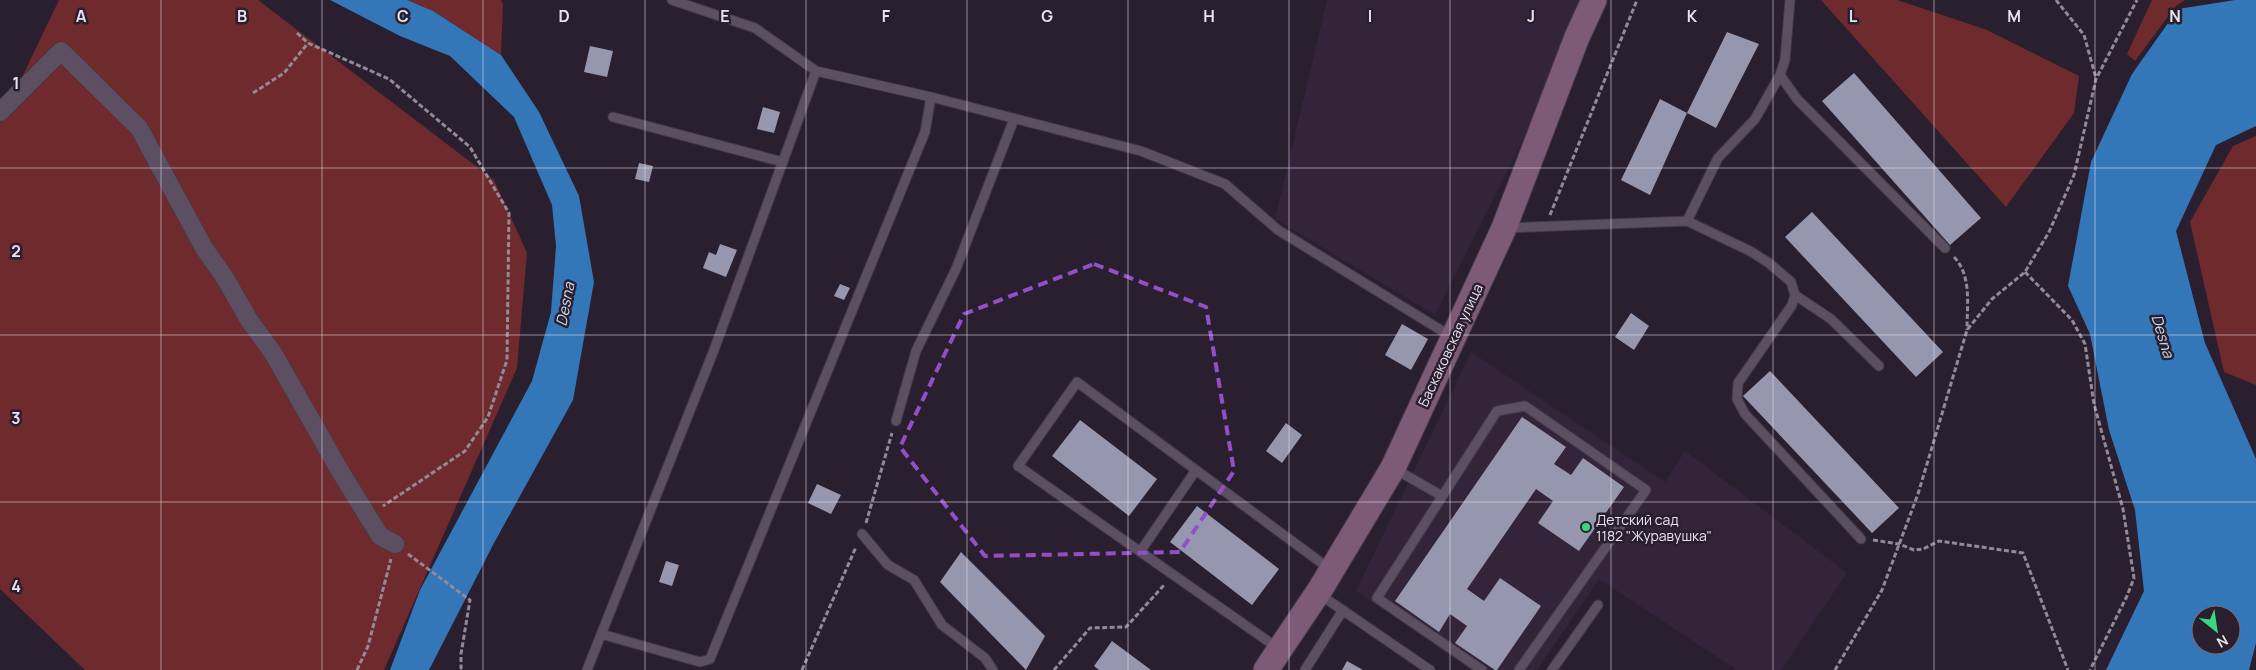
<svg xmlns="http://www.w3.org/2000/svg" width="2256" height="670" font-family="Manrope,sans-serif">
  <style>
    .built { fill: #34243a }
    .green { fill: #6f2a2d }
    .water { fill: #3377b9; fill-rule: evenodd }
    .building { fill: #9697ae }
    .lines { fill: none; stroke-linecap: round; stroke-linejoin: round }
    .lane-casing { stroke: #423946; stroke-width: 11 }
    .street-casing { stroke: #423946; stroke-width: 19 }
    .secondary-casing { stroke: #423946; stroke-width: 27 }
    .path { stroke: #938997; stroke-width: 3; stroke-dasharray: 5 2.5; stroke-linecap: butt }
    .lane { stroke: #5c4f62; stroke-width: 9 }
    .street { stroke: #5c4f62; stroke-width: 18 }
    .secondary { stroke: #7d5a75; stroke-width: 25 }
    .marked { fill: none; stroke: #9150c8; stroke-width: 4; stroke-dasharray: 10 6; stroke-linejoin: round }
    .grid { fill: none; stroke: #eae2ed; stroke-width: 1; stroke-opacity: 0.55 }
    .poi-dot { fill: #39d87f; stroke: #2a1f2f; stroke-width: 2 }
    .labels { text-anchor: middle; dominant-baseline: central; stroke-width: 5; stroke-linejoin: round; paint-order: stroke }
    .street-label { font-size: 14px; fill: #eae2ed; stroke: #2a1f2f }
    .poi-label { font-size: 14px; fill: #eae2ed; stroke: #2a1f2f; text-anchor: start }
    .water-label { font-size: 15px; font-style: italic; fill: #c9daec; stroke: #2a1f2f }
    .grid-label { font-size: 16px; text-anchor: middle; font-weight: bold; fill: #eae2ed; stroke: #2a1f2f; stroke-width: 5; stroke-linejoin: round; paint-order: stroke }
  </style>
  <rect width="100%" height="100%" fill="#2a1f2f"/>
  <!-- built -->
  <path class="built" d="M1327 0H1583L1533 120 1435 315 1275 219Z
    M1471 352 1665 482 1685 451 1847 573 1781 670H1737L1599 579 1537 670H1471L1356 591Z"/>
  <!-- green -->
  <path class="green" d="M59 0H258L494 180 527 253 517 368 384 670H85L0 589V123Z
    M407 0H501L503 4 501 55 433 11Z
    M1821 0H1897L1987 30 2079 76 2074 113 2006 207Z
    M2152 0H2185L2176 6 2135 61 2127 54Z
    M2256 136V385L2224 372 2190 222 2233 146Z"/>
  <!-- water -->
  <path class="water" d="M330 0H407L433 11 501 55 539 112 579 196 594 282 573 400 494 543 429 670H390L420 590 532 381 551 312 556 246 552 205 514 117 450 56 400 36Z
    M2235 0H2256V126L2216 145 2176 231 2205 343 2256 459V643L2249 670H2106L2144 591 2135 510 2109 430 2090 334 2068 286 2091 162 2132 74 2178 9ZM2201 615H2231V645H2201Z"/>
  <!-- building -->
  <path class="building" d="M1727 32 1759 44 1716 128 1687 113Z
    M590 46 613 51 607 77 584 72Z
    M1854 73 1981 218 1950 245 1822 101Z
    M1660 99 1687 113 1650 195 1621 180Z
    M763 107 780 112 774 133 757 129Z
    M639 163 653 166 649 182 635 179Z
    M1812 212 1943 352 1916 377 1785 237Z
    M720 244 737 250 726 277 703 268 709 252 716 255Z
    M840 284 850 288 844 300 834 296Z
    M1631 313 1649 326 1634 350 1615 337Z
    M1402 324 1428 339 1411 370 1385 355Z
    M1770 371 1899 508 1872 533 1743 396Z
    M1522 417 1566 447 1554 464 1571 475 1583 458 1624 487 1579 551 1538 523 1553 501 1536 489 1467 589 1484 601 1500 578 1541 606 1497 670H1495L1455 643 1467 626 1450 614 1439 632 1395 601Z
    M1080 420 1157 479 1129 516 1052 456Z
    M1286 423 1302 435 1282 463 1266 451Z
    M817 484 841 495 831 514 808 503Z
    M1197 506 1279 569 1252 605 1170 542Z
    M961 552 1045 636 1026 670 940 582Z
    M666 561 679 565 672 586 659 582Z
    M1112 641 1151 670H1099L1094 666Z
    M1347 661 1363 670H1342Z"/>
  <g class="lines">
    <!-- lane casing -->
    <g class="lane-casing">
      <path id="lane" d="M672 0 755 28 816 71 931 97 1141 151 1225 184 1278 230 1452 337
        M1790 0 1785 60 1780 75 1797 99 1945 248
        M613 117 783 162
        M1687 221 1718 158 1755 119 1780 75
        M1507 228 1687 221 1750 251 1769 263 1791 282 1795 295 1792 305 1738 383 1737 399 1745 414 1861 539
        M1795 295 1831 319 1879 366
        M896 421 916 351 956 269 1014 119
        M1395 469 1442 496
        M862 534 888 565 914 580 942 625 985 658 993 670
        M1140 552 1196 470
        M1319 594 1430 670
        M601 634 700 662 710 659 925 132 931 97
        M1279 649 1018 466 1077 382 1331 570
        M587 670 714 350 816 71
        M1305 670 1343 610
        M1482 670 1377 598 1497 411 1525 406 1646 490 1519 670
        M1552 670 1598 605"/>
    </g>
    <!-- street casing -->
    <g class="street-casing">
      <path id="street" d="M0 112 61 51 139 128 204 248 225 278 249 320 273 353 340 471 380 536 395 544"/>
    </g>
    <!-- secondary casing -->
    <g class="secondary-casing">
      <path id="secondary" d="M1266 670 1321 588 1393 468 1504 228 1577 37 1594 0"/>
    </g>
    <!-- path -->
    <path class="path" d="M2056 0 2084 35 2096 78
      M297 33 308 43 389 79 470 147 509 213 507 360 488 417 465 451 383 506
      M253 93 284 73 308 43
      M1550 215 1637 0
      M1954 257C1972 276 1967 305 1967 330
      M2025 272 2072 320 2085 344 2094 404 2123 509 2134 578 2127 596 2090 670
      M866 523 892 433
      M1873 540 1899 544 1914 550 1923 549 1939 541 2023 553 2068 670
      M408 554 470 600 461 654V668L464 670
      M357 670 368 646 391 559
      M802 670 856 547
      M1054 670 1090 628 1126 627 1165 584
      M1835 670 1882 590 1918 494 1967 330 1992 299 2025 272 2049 232 2074 175 2096 79 2137 0"/>
    <!-- lane -->
    <use href="#lane" class="lane"/>
    <!-- street -->
    <use href="#street" class="street"/>
    <!-- secondary -->
    <use href="#secondary" class="secondary"/>
  </g>
  <!-- marked area -->
  <path class="marked" d="M1094 264 1206 307 1234 471 1180 552 985 556 900 447 964 314Z"/>
  <!-- grid -->
  <path class="grid" d="M161 0V670M322 0V670M483 0V670M645 0V670M806 0V670M967 0V670M1128 0V670M1289 0V670M1450 0V670M1611 0V670M1773 0V670M1934 0V670M2095 0V670M0 168H2256M0 335H2256M0 502H2256"/>
  <!-- markers -->
  <circle class="poi-dot" cx="1586" cy="527" r="5"/>
  <g class="labels">
    <!-- street labels -->
    <g class="street-label">
      <text transform="translate(1450 345) rotate(-65)">Баскаковская улица</text>
    </g>
    <!-- poi labels -->
    <g class="poi-label">
      <text x="1596" y="519">Детский сад<tspan x="1596" dy="16">1182 "Журавушка"</tspan></text>
    </g>
    <!-- water labels -->
    <g class="water-label">
      <text transform="translate(565 304) rotate(-79)">Desna</text>
      <text transform="translate(2163 336) rotate(73)">Desna</text>
    </g>
  </g>
  <g class="grid-label">
    <text x="81" y="22">A</text>
    <text x="242" y="22">B</text>
    <text x="403" y="22">C</text>
    <text x="564" y="22">D</text>
    <text x="725" y="22">E</text>
    <text x="886" y="22">F</text>
    <text x="1047" y="22">G</text>
    <text x="1209" y="22">H</text>
    <text x="1370" y="22">I</text>
    <text x="1531" y="22">J</text>
    <text x="1692" y="22">K</text>
    <text x="1853" y="22">L</text>
    <text x="2014" y="22">M</text>
    <text x="2175" y="22">N</text>
    <text x="16" y="89">1</text>
    <text x="16" y="257">2</text>
    <text x="16" y="424">3</text>
    <text x="16" y="592">4</text>
  </g>
  <!-- north arrow -->
  <g transform="translate(2216 630) rotate(150)"><circle r="24" fill="#2a1f2f" stroke="#776d7b"/>
  <path d="M0-4L9 19L0 12L-9 19Z" fill="#39d87f"/>
  <text y="-8" font-size="14" font-weight="bold" text-anchor="middle" fill="#eae2ed">N</text>
  </g>
</svg>
